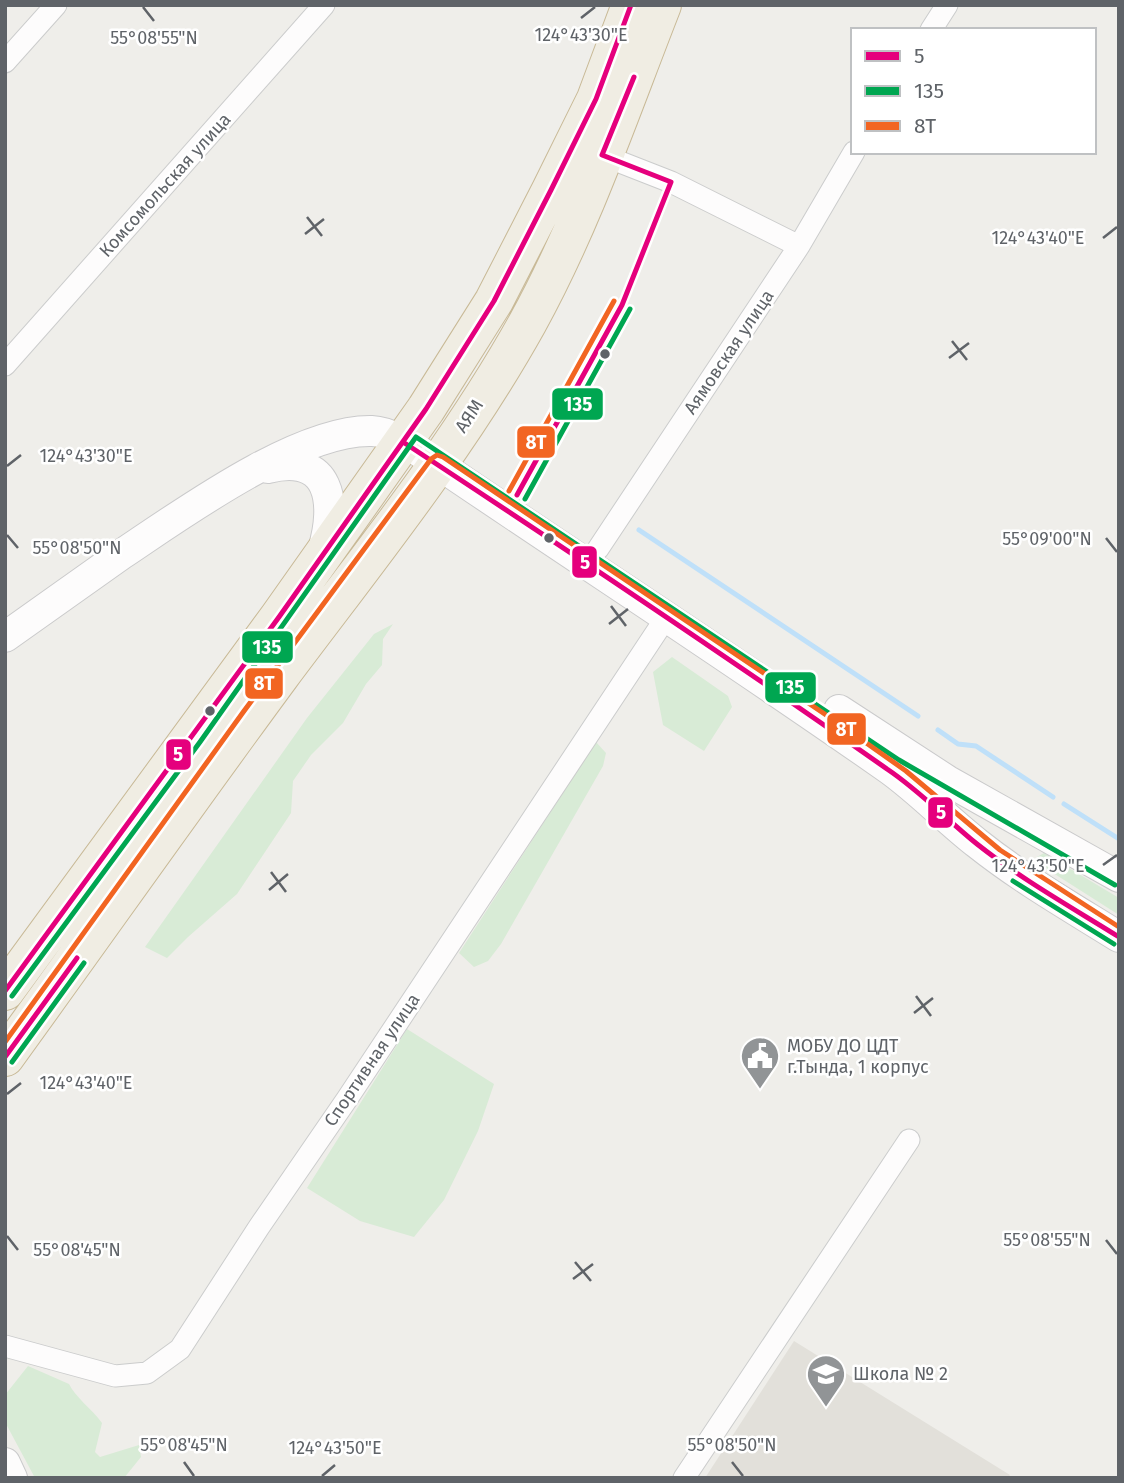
<svg xmlns="http://www.w3.org/2000/svg" width="1124" height="1483" font-family="'Fira Sans',sans-serif">
  <style>
    .education { fill: #e2e0da }
    .green { fill: #d8ebd6 }
    .lines { fill: none; stroke-linecap: round; stroke-linejoin: round }
    .stream { stroke: #bfe0f9; stroke-width: 5 }
    .street-casing { stroke: #cbcccc; stroke-width: 23 }
    .secondary-casing { stroke: #cacacb; stroke-width: 32 }
    .highway-casing { stroke: #c8b996; stroke-width: 40 }
    .street { stroke: #fdfcfc; stroke-width: 21 }
    .secondary { stroke: #fdfcfc; stroke-width: 30 }
    .highway { stroke: #f0ede3; stroke-width: 38 }
    .bus-1-casing { stroke: #fff; stroke-width: 10 }
    .bus-2-casing { stroke: #fff; stroke-width: 10 }
    .bus-3-casing { stroke: #fff; stroke-width: 10 }
    .bus-1 { stroke: #e5007d; stroke-width: 5 }
    .bus-2 { stroke: #00a651; stroke-width: 5 }
    .bus-3 { stroke: #f26522; stroke-width: 5 }
    .ticks { fill: none; stroke: #5f6368; stroke-width: 2.5 }
    .bus-dot { fill: #5f6368; stroke: #fff; stroke-width: 2.5 }
    .labels { text-anchor: middle; dominant-baseline: central; stroke-width: 5; stroke-linejoin: round; paint-order: stroke }
    .street-label { font-size: 18px; fill: #5f6368; stroke: #fff }
    .poi-label { font-size: 18px; fill: #5f6368; stroke: #fff; text-anchor: start }
    .ticks-label { font-size: 18px; text-anchor: middle; fill: #5f6368; stroke: #fff; stroke-width: 5; stroke-linejoin: round; paint-order: stroke }
    .line-badge { stroke: #fff; stroke-width: 2.5 }
    .badge-label { font-size: 19px; text-anchor: middle; font-weight: bold; fill: #fff }
  </style>
  <rect width="100%" height="100%" fill="#efeeea"/>
  <!-- education -->
  <path class="education" d="M794 1341 1010 1475 1008 1478H705Z"/>
  <!-- green -->
  <path class="green" d="M393 624 383 639 382 665 366 684 343 723 311 755 293 781 291 813 237 894 188 937 167 958 145 947 307 718 374 634Z
    M672 657 728 696 732 707 704 751 663 725 653 672Z
    M596 742 606 753 603 766 501 944 488 961 474 967 459 953Z
    M1044 853 1119 898V915L1039 864 1036 861 1037 857Z
    M407 1029 494 1084 478 1131 444 1200 414 1237 360 1221 307 1188Z
    M28 1366 69 1384C75 1397 92 1409 102 1423L95 1452 100 1457 139 1445 141 1457 124 1478H35L5 1422V1395Z"/>
  <g class="lines">
    <!-- stream -->
    <path class="stream" d="M639 530 918 716
      M938 730 958 744 976 746 1053 797
      M1064 804 1119 839"/>
    <!-- street casing -->
    <g class="street-casing">
      <path id="street" d="M931 30 947 5
        M5 62 56 5
        M602 155 671 182 799 246
        M5 365 324 5
        M598 549 799 246 854 152
        M5 1346 115 1376 147 1373 180 1349 259 1227 347 1099 667 616
        M684 1478 909 1140"/>
    </g>
    <!-- secondary casing -->
    <g class="secondary-casing">
      <path id="secondary" d="M268 468C331 452 337 503 323 550
        M5 637C44 609 83 582 122 554 182 514 299 429 372 431 395 432 419 452 438 464 588 566 740 664 889 769 921 792 947 820 978 844 1022 879 1071 907 1119 937
        M839 710 948 781 1119 877
        M5 1463 12 1478"/>
    </g>
    <!-- highway casing -->
    <g class="highway-casing">
      <path id="highway" d="M5 991 279 617 426 409 494 301 551 190 596 99 631 5
        M5 1057C97 930 187 802 280 676 366 561 458 448 528 322 583 222 620 112 662 5"/>
    </g>
    <!-- street -->
    <use href="#street" class="street"/>
    <!-- secondary -->
    <use href="#secondary" class="secondary"/>
    <!-- highway -->
    <use href="#highway" class="highway"/>
    <!-- bus-1 casing -->
    <g class="bus-1-casing">
      <path id="bus-1" d="M403 442C566 549 728 657 887 769 920 791 946 819 977 844 1021 879 1071 907 1119 937
        M517 495 622 305 671 182 602 155 634 77
        M5 991 279 617 426 409 494 301 551 190 596 99 631 5
        M5 1057 77 958"/>
    </g>
    <!-- bus-2 casing -->
    <g class="bus-2-casing">
      <path id="bus-2" d="M525 499 630 309
        M1013 881 1114 944
        M12 996 200 742 416 437 899 760 1115 885
        M12 1062 84 963"/>
    </g>
    <!-- bus-3 casing -->
    <g class="bus-3-casing">
      <path id="bus-3" d="M509 491 614 301
        M5 1042 244 711 431 459 437 455 443 457 838 723 906 771 1000 850 1119 927"/>
    </g>
    <!-- bus-1 -->
    <use href="#bus-1" class="bus-1"/>
    <!-- bus-2 -->
    <use href="#bus-2" class="bus-2"/>
    <!-- bus-3 -->
    <use href="#bus-3" class="bus-3"/>
  </g>
  <!-- ticks -->
  <path class="ticks" d="M143 7 154 21M581 18 595 7M307 217 322 236M305 234 324 219M1103 238 1117 227M952 341 967 360M949 358 969 343M7 466 21 455M7 535 18 548M1106 538 1117 552M611 606 626 626M609 624 628 609M1103 865 1117 855M271 872 286 892M269 890 288 874M916 996 931 1016M914 1013 933 998M7 1094 21 1083M7 1236 18 1250M1106 1240 1117 1254M575 1262 591 1281M573 1279 593 1264M184 1462 194 1476M732 1462 743 1476M322 1476 335 1465"/>
  <!-- icons -->
  <defs>
    <g id="civic-pin" transform="scale(2.0125)"><path d="M0 17L-7.5 6A9.5 9.5 0 1 1 7.5 6Z" fill="#919496" stroke="#fff"/><path d="M-.6-6.5H3V-4.5H.6V-3L4-1V1h2V6H-6V1h2V-1L-.6-3ZM-1.2 2.5V6h2.4V2.5Z" fill="#fff"/></g>
    <g id="school-pin" transform="scale(2.0125)"><path d="M0 17L-7.5 6A9.5 9.5 0 1 1 7.5 6Z" fill="#919496" stroke="#fff"/><path d="M0-5L7-2L0 1L-7-2ZM-4 1L0 2.5L4 1V4Q0 6-4 4Z" fill="#fff"/></g>
  </defs>
  <g fill-rule="evenodd">
    <use href="#civic-pin" x="760" y="1056"/>
    <use href="#school-pin" x="826" y="1374"/>
  </g>
  <!-- markers -->
  <g class="bus-dot">
    <circle cx="605" cy="354" r="6"/>
    <circle cx="549" cy="538" r="6"/>
    <circle cx="210" cy="711" r="6"/>
  </g>
  <g class="labels">
    <!-- street labels -->
    <g class="street-label">
      <text transform="translate(165 185) rotate(-48)">Комсомольская улица</text>
      <text transform="translate(729 352) rotate(-56)">Аямовская улица</text>
      <text transform="translate(469 416) rotate(-56)">АЯМ</text>
      <text transform="translate(372 1060) rotate(-56)">Спортивная улица</text>
    </g>
    <!-- poi labels -->
    <g class="poi-label">
      <text x="787" y="1046">МОБУ ДО ЦДТ<tspan x="787" dy="21">г.Тында, 1 корпус</tspan></text>
      <text x="853" y="1374">Школа № 2</text>
    </g>
  </g>
  <g class="ticks-label">
    <text x="581" y="41">124°43'30"E</text>
    <text x="154" y="44">55°08'55"N</text>
    <text x="1038" y="244">124°43'40"E</text>
    <text x="86" y="462">124°43'30"E</text>
    <text x="1047" y="545">55°09'00"N</text>
    <text x="77" y="554">55°08'50"N</text>
    <text x="1038" y="872">124°43'50"E</text>
    <text x="86" y="1089">124°43'40"E</text>
    <text x="1047" y="1246">55°08'55"N</text>
    <text x="77" y="1256">55°08'45"N</text>
    <text x="184" y="1451">55°08'45"N</text>
    <text x="732" y="1451">55°08'50"N</text>
    <text x="335" y="1454">124°43'50"E</text>
  </g>
  <g class="line-badge">
    <rect x="551" y="387" width="53" height="34" rx="7" fill="#00a651"/>
    <rect x="516" y="425" width="40" height="34" rx="7" fill="#f26522"/>
    <rect x="571" y="545" width="27" height="34" rx="7" fill="#e5007d"/>
    <rect x="241" y="630" width="53" height="34" rx="7" fill="#00a651"/>
    <rect x="244" y="667" width="40" height="33" rx="7" fill="#f26522"/>
    <rect x="764" y="671" width="53" height="33" rx="7" fill="#00a651"/>
    <rect x="826" y="712" width="41" height="34" rx="7" fill="#f26522"/>
    <rect x="165" y="738" width="27" height="33" rx="7" fill="#e5007d"/>
    <rect x="927" y="796" width="27" height="33" rx="7" fill="#e5007d"/>
  </g>
  <g class="badge-label">
    <text x="578" y="411">135</text>
    <text x="536" y="449">8Т</text>
    <text x="585" y="569">5</text>
    <text x="267" y="654">135</text>
    <text x="264" y="690">8Т</text>
    <text x="790" y="694">135</text>
    <text x="846" y="736">8Т</text>
    <text x="178" y="761">5</text>
    <text x="941" y="819">5</text>
  </g>
  <!-- border -->
  <rect width="1124" height="1483" fill="none" stroke="#5f6368" stroke-width="14"/>
  <!-- legend -->
  <rect x="851" y="28" width="245" height="126" fill="#ffffff" stroke="#bfc1c3" stroke-width="2"/>
  <rect x="865" y="51" width="35" height="10" fill="#e5007d" stroke="#bfc1c3" stroke-width="2"/>
  <text x="914" y="63" font-size="21" fill="#5f6368">5</text>
  <rect x="865" y="86" width="35" height="10" fill="#00a651" stroke="#bfc1c3" stroke-width="2"/>
  <text x="914" y="98" font-size="21" fill="#5f6368">135</text>
  <rect x="865" y="121" width="35" height="10" fill="#f26522" stroke="#bfc1c3" stroke-width="2"/>
  <text x="914" y="133" font-size="21" fill="#5f6368">8Т</text>
</svg>
